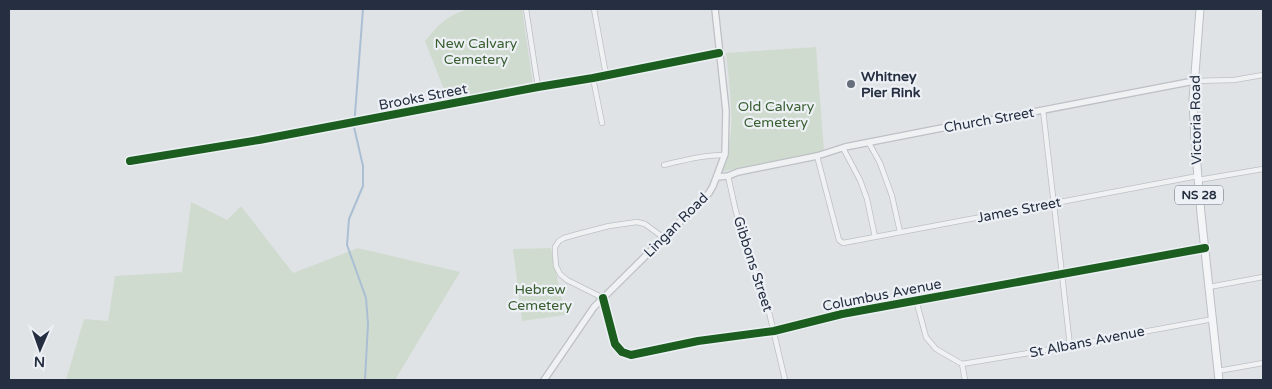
<svg xmlns="http://www.w3.org/2000/svg" width="1272" height="389" font-family="'Varela Round',sans-serif">
  <style>
    .green { fill: #d0dbcf }
    .lines { fill: none; stroke-linecap: round; stroke-linejoin: round }
    .stream { stroke: #aabfd4; stroke-width: 2 }
    .minor-casing { stroke: #bdc0c4; stroke-width: 6 }
    .tertiary-casing { stroke: #bdc0c4; stroke-width: 8 }
    .primary-casing { stroke: #bcc0c4; stroke-width: 9 }
    .minor { stroke: #eff1f3; stroke-width: 4.5 }
    .tertiary { stroke: #eff1f3; stroke-width: 5.5 }
    .primary { stroke: #f4f5f6; stroke-width: 7 }
    .cycleway-casing { stroke: #edf1f6; stroke-width: 11 }
    .cycleway { stroke: #1b5e20; stroke-width: 8 }
    .poi-dot { fill: #666e7b; stroke: #edf1f6; stroke-width: 2 }
    .labels { text-anchor: middle; dominant-baseline: central; stroke-width: 4.5; stroke-linejoin: round; paint-order: stroke }
    .shield { fill: #edf1f6; stroke: #616977; stroke-width: 1 }
    .shield-label { font-size: 12px; font-weight: bold; fill: #252f41 }
    .park-label { font-size: 14px; fill: #395e30; stroke: #edf1f6 }
    .poi-label { font-size: 14px; font-weight: bold; fill: #252f41; stroke: #edf1f6; text-anchor: start }
    .street-label { font-size: 14px; fill: #252f41; stroke: #edf1f6 }
  </style>
  <rect width="100%" height="100%" fill="#e0e3e6"/>
  <!-- green -->
  <path class="green" d="M471 9H522L533 84 448 100 425 41C439 24 449 13 471 9Z
    M816 47 824 151 720 172C722 166 725 160 727 154 736 122 729 85 726 53Z
    M191 202 227 220 241 206 293 273 358 248 460 272 395 380H66L84 319 108 321 115 276 182 272Z
    M551 248 565 315 522 321 513 249Z"/>
  <g class="lines">
    <!-- stream -->
    <path class="stream" d="M363 9 354 127 363 166V186L349 219 347 245 366 298 368 324 365 380"/>
    <!-- minor casing -->
    <g class="minor-casing">
      <path id="minor" d="M526 9 538 87
        M594 9 606 75
        M593 78 602 123
        M1194 81 1234 80 1263 75
        M1043 110 1062 274 1070 346
        M869 143 880 163 892 196 900 232
        M843 148 860 180 867 199 875 237
        M817 156 839 240 843 243 1198 176
        M130 161 259 140 538 87 593 78 719 53
        M664 165C684 160 704 155 725 155
        M728 176 736 212 769 312 785 380
        M1198 180 1263 169
        M664 238 645 224 637 222 609 226 578 234 564 238 559 241 555 247V253L556 266 560 274 567 280 603 298 615 344C618 351 623 354 631 355L698 341 774 331 842 314 1205 248
        M1209 287 1263 277
        M916 300 926 337 936 349 962 364
        M962 364 1029 353 1213 319
        M962 364 965 380
        M1218 371 1263 363"/>
    </g>
    <!-- tertiary casing -->
    <g class="tertiary-casing">
      <path id="tertiary" d="M717 177 728 176 738 172 817 156 845 147 947 127 1002 118 1194 81
        M544 380 594 307 709 193 713 186 725 154 726 111 715 9"/>
    </g>
    <!-- primary casing -->
    <g class="primary-casing">
      <path id="primary" d="M1200 9 1193 100 1195 141 1201 214 1219 380"/>
    </g>
    <!-- minor -->
    <use href="#minor" class="minor"/>
    <!-- tertiary -->
    <use href="#tertiary" class="tertiary"/>
    <!-- primary -->
    <use href="#primary" class="primary"/>
    <!-- cycleway casing -->
    <g class="cycleway-casing">
      <path id="cycleway" d="M130 161 259 140 538 87 593 78 719 53
        M603 298 615 344 622 352 631 355 698 341 774 331 842 314 1205 248"/>
    </g>
    <!-- cycleway -->
    <use href="#cycleway" class="cycleway"/>
  </g>
  <!-- markers -->
  <circle class="poi-dot" cx="851" cy="84" r="5"/>
  <g class="labels">
    <!-- shield labels -->
    <rect class="shield" x="1175" y="185.5" width="48" height="19" rx="4"/>
    <g class="shield-label">
      <text x="1199" y="195">NS 28</text>
    </g>
    <!-- park labels -->
    <g class="park-label">
      <text x="476" y="43">New Calvary<tspan x="476" dy="16">Cemetery</tspan></text>
      <text x="776" y="106">Old Calvary<tspan x="776" dy="16">Cemetery</tspan></text>
      <text x="540" y="289">Hebrew<tspan x="540" dy="16">Cemetery</tspan></text>
    </g>
    <!-- poi labels -->
    <g class="poi-label">
      <text x="861" y="76">Whitney<tspan x="861" dy="16">Pier Rink</tspan></text>
    </g>
    <!-- street labels -->
    <g class="street-label">
      <text transform="translate(423 97) rotate(-11)">Brooks Street</text>
      <text transform="translate(989 120) rotate(-10)">Church Street</text>
      <text transform="translate(1196 120) rotate(-91)">Victoria Road</text>
      <text transform="translate(1019 210) rotate(-11)">James Street</text>
      <text transform="translate(676 225) rotate(-45)">Lingan Road</text>
      <text transform="translate(753 264) rotate(72)">Gibbons Street</text>
      <text transform="translate(882 295) rotate(-11)">Columbus Avenue</text>
      <text transform="translate(1087 342) rotate(-11)">St Albans Avenue</text>
    </g>
  </g>
  <!-- border -->
  <rect width="1272" height="389" fill="none" stroke="#252f41" stroke-width="20"/>
  <!-- north arrow -->
  <g transform="translate(40 349) rotate(182)" stroke="#edf1f6" stroke-width="4" paint-order="stroke">
  <path d="M0-4L9 19L0 12L-9 19Z" fill="#252f41"/>
  <text y="-8" font-size="14" font-weight="bold" text-anchor="middle" fill="#252f41">N</text>
  </g>
</svg>
